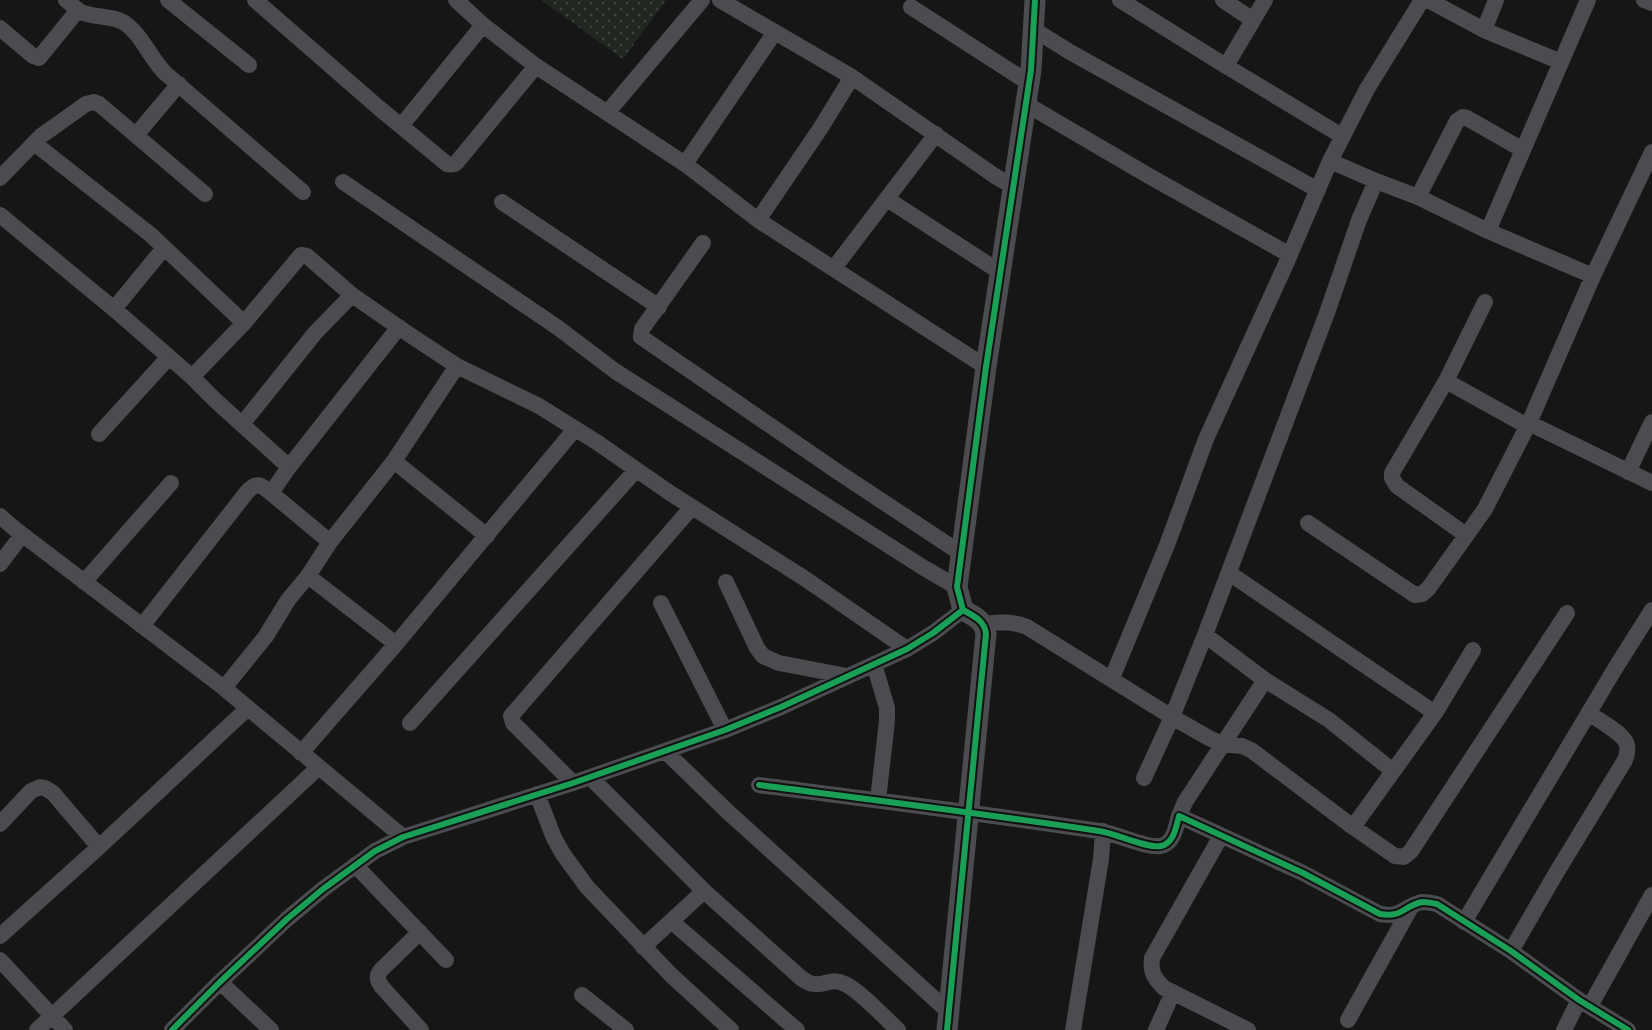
<svg xmlns="http://www.w3.org/2000/svg" width="1652" height="1030" font-family="'Source Sans 3',sans-serif">
  <style>
    .grass { fill: url(#grass-dots) }
    .lines { fill: none; stroke-linecap: round; stroke-linejoin: round }
    .minor { stroke: #4b4c4f; stroke-width: 16 }
    .tertiary { stroke: #4b4c4f; stroke-width: 21 }
    .cycleway-casing { stroke: #111112; stroke-width: 10 }
    .cycleway { stroke: #1a9f57; stroke-width: 6 }
  </style>
  <defs>
    <pattern id="grass-dots" width="8" height="8" patternUnits="userSpaceOnUse" patternTransform="scale(1.5)"><rect width="8" height="8" fill="#202721"/><path d="M2 2h.1M6 6h.1" fill="none" stroke="#3e443f" stroke-width="1.8" stroke-linecap="round"/></pattern>
  </defs>
  <rect width="100%" height="100%" fill="#161617"/>
  <!-- grass -->
  <path class="grass" d="M541 0H666L623 59Z"/>
  <g class="lines">
    <!-- minor -->
    <path class="minor" d="M66 0C71 4 76 9 81 12 94 18 110 15 123 22 141 33 150 58 165 73L303 192
      M168 0 249 65
      M255 0 379 108 447 164C451 165 454 165 457 162L536 66
      M456 0 483 25 536 66 685 164 758 220 986 367
      M720 0 852 77 995 176 1014 187
      M1120 0 1226 66 1342 136
      M1223 0 1253 20
      M1428 0 1484 30
      M1496 0 1484 30 1561 62
      M1644 0 1652 3
      M911 7 1029 83
      M0 28 33 56 39 58 78 10
      M1033 29 1070 52 1318 190
      M1226 66 1265 0
      M1026 104 1149 176 1290 255
      M607 113 702 0
      M401 126 483 25
      M136 135 179 84
      M34 143 151 235 244 323
      M1523 150 1588 0
      M1330 161 1376 181 1418 197
      M685 164 775 32
      M0 178 41 136 86 104 94 102 99 104 205 194
      M343 182 557 327 615 371 924 568 957 587
      M887 199 1000 272
      M502 202 659 307
      M0 215 114 309 192 377 215 400 289 467
      M758 220 820 129 852 77
      M1488 231 1523 150 1467 118 1463 117 1457 121 1418 197 1488 231 1593 276
      M703 243 642 329 641 337 838 472 962 554
      M834 268 936 134
      M114 309 164 248
      M192 377 244 323 301 255 307 256 352 295 410 335 457 366 539 406 598 443 670 493 804 578 907 649
      M1446 381 1527 426
      M243 423 315 333 352 295
      M1529 423 1652 483
      M99 434 169 357
      M394 461 487 536
      M1628 472 1652 422
      M271 493 289 467 399 327
      M0 516 15 529 224 688 403 837
      M1308 523 1415 595 1422 594 1428 589 1485 509 1529 423 1593 276 1652 152
      M1466 535 1397 486 1392 478V473L1446 381 1485 302
      M0 564 22 535
      M1229 573 1435 713
      M308 576 396 644
      M84 582 171 483
      M726 582 757 648 763 656 779 663 847 676
      M661 603 725 730
      M983 624C1000 622 1012 621 1027 627L1172 717 1209 738 1222 744 1242 746 1251 750 1353 827 1395 856 1404 857 1411 851 1567 613
      M142 626 247 492C257 481 261 485 271 493L330 542
      M1205 635 1265 680 1329 720 1393 771
      M874 664 887 708V721L878 800
      M1112 678 1167 545 1206 439 1285 266 1330 161 1367 89 1422 0
      M224 688 266 636 288 600 308 576 330 542 394 461 457 366
      M410 723 636 470
      M666 752 728 812 949 1012
      M301 753 396 644 575 429
      M590 777 704 891 801 978C821 993 828 975 845 984 860 991 885 1018 898 1030
      M1144 778 1172 717 1205 635 1327 313 1359 220 1376 181
      M573 783 513 723 511 716 692 507
      M759 785C873 800 986 814 1099 831 1115 833 1148 849 1161 846 1174 843 1176 827 1179 816L1303 873 1380 914C1403 918 1403 906 1422 902 1426 902 1432 903 1437 904L1511 951 1579 1000 1628 1030
      M537 794 554 838 563 854 587 887 671 975 731 1030
      M1179 816 1185 802 1265 680
      M0 824 31 791 40 787 45 788 53 793 99 847
      M1353 827 1435 713 1473 650
      M1221 836 1152 958C1150 972 1154 978 1164 988L1248 1030
      M355 865 446 960
      M671 921 797 1030
      M1464 922 1616 667 1652 610
      M420 932 381 970C376 976 377 980 382 987L421 1030
      M0 936 99 847 248 708
      M643 947 704 891
      M1511 951 1555 875 1625 760C1627 755 1628 750 1627 745 1625 734 1598 720 1589 713
      M0 960 65 1030
      M220 982 271 1030
      M582 995 626 1030
      M1590 1006 1652 895
      M1348 1020 1411 907
      M37 1030 319 767
      M172 1030 220 982 287 919 323 889 375 851 403 837 573 783 725 730 781 707 907 649 933 633 963 610
      M1073 1030 1101 859 1103 831
      M1156 1030 1173 992
      M1564 1030 1579 1000"/>
    <!-- tertiary -->
    <path class="tertiary" d="M947 1030 986 634C985 621 974 616 963 610L957 587 986 367 1031 70 1035 0"/>
    <!-- cycleway casing -->
    <g class="cycleway-casing">
      <path id="cycleway" d="M759 785C873 800 986 814 1099 831 1115 833 1148 849 1161 846 1174 843 1176 827 1179 816L1303 873 1380 914C1403 918 1403 906 1422 902 1426 902 1432 903 1437 904L1511 951 1579 1000 1628 1030
        M172 1030 220 982 287 919 323 889 375 851 403 837 573 783 725 730 781 707 907 649 933 633 963 610
        M947 1030 986 634C985 621 974 616 963 610L957 587 986 367 1031 70 1035 0"/>
    </g>
    <!-- cycleway -->
    <use href="#cycleway" class="cycleway"/>
  </g>
</svg>
